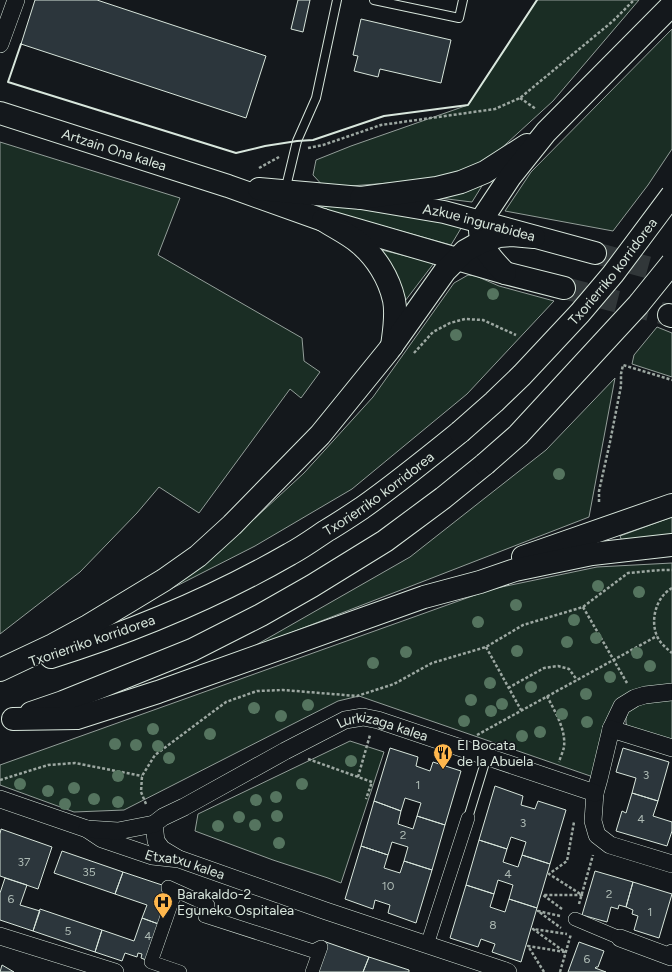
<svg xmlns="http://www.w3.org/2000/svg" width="672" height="972" font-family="Figtree,sans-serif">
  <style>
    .green { fill: #1a2d24; stroke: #939e99 }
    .building { fill: #2c363c; stroke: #d8e6dc }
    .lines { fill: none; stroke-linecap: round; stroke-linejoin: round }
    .secondary-tunnel { stroke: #313739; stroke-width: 22; stroke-dasharray: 22 11; stroke-linecap: butt }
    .service-casing { stroke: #d8e6dc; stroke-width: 10 }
    .pedestrian-casing { stroke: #d8e6dc; stroke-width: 14 }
    .minor-casing { stroke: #d8e6dc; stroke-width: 18 }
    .secondary-casing { stroke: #d8e6dc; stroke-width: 24 }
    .motorway-casing { stroke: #d8e6dc; stroke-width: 24 }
    .path { stroke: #9da8a2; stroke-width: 2.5; stroke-dasharray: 3 2; stroke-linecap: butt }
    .service { stroke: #14181c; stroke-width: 8 }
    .pedestrian { stroke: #14181c; stroke-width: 13 }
    .minor { stroke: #14181c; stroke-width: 17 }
    .secondary { stroke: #14181c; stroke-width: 22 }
    .motorway { stroke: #14181c; stroke-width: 22 }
    .motorway-bridge-casing { stroke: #d8e6dc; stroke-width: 24; stroke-linecap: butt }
    .motorway-bridge { stroke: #14181c; stroke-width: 22 }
    .wall { stroke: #d8e6dc; stroke-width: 2 }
    .tree { fill: #55745f }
    .labels { text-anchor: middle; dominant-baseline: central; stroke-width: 3; stroke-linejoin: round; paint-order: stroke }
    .number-label { font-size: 12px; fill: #adbab4 }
    .street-label { font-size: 14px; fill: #d8e6dc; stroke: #14181c }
    .poi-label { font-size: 14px; fill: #d8e6dc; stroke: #14181c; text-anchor: start }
  </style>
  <rect width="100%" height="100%" fill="#14181c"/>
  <!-- green -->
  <path class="green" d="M537 0H639L553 101 495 154 460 174 402 182 325 188 313 175 316 160 351 146 468 105Z
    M672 29V149L648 185 613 231 505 211 531 172Z
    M0 142 180 198 158 255 302 338 304 361 320 372 301 398 290 389 199 513 159 487 137 513 80 572 0 634Z
    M485 181 472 202 439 198Z
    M317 201 463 225 451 245 315 207Z
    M378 249 434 263 402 305Z
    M468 275 476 276 499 286 554 301 467 394 352 489 255 546 145 602 188 573 239 533 304 473 373 397 454 283Z
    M657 327 672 333V377L632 364 634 355Z
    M615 378 589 517 249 649 410 557 546 450Z
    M672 517V537L622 541 620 536Z
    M672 563V692L622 706 599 779 359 696 338 701 124 810 74 812 0 785V765L492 589 597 567Z
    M672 698V741L628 728 626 723V718L628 712 643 702Z
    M350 741 384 752 341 883 328 878 273 860 195 831 198 814Z"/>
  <!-- building -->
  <path class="building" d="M35 0H97L266 56 246 118 21 44Z
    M298 0H310L303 32 291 29Z
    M361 19 451 40 441 83 380 69 378 77 354 71 358 56 353 55Z
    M390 748 418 757 416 766 430 771 433 762 461 771 445 825 417 816 421 803 405 798 401 811 374 801Z
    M623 748 669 762 658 801 632 793 636 778 616 772Z
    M495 786 523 796 521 805 535 809 538 801 566 810 550 864 522 855 526 842 511 837 507 849 479 840Z
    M632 793 658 801 653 816 672 822V831L667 846 616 831 622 811 626 813Z
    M374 801 401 811 398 824 413 829 417 816 445 825 432 870 404 861 408 847 392 842 388 855 361 846Z
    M1 829 52 847 38 889 0 876V834Z
    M479 840 507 849 503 862 518 867 522 855 550 864 537 908 509 899 513 885 498 880 494 894 466 885Z
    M361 846 388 855 384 868 400 873 404 861 432 870 416 923 388 913 390 905 375 900 373 909 345 899Z
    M62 851 123 872 115 894 54 873Z
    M595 871 633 882 626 907 619 905 618 909 611 907 607 922 582 915Z
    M123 872 168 887 164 926 142 918 147 905 115 894Z
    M5 878 27 885 20 905 40 911 33 931 0 920V893Z
    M633 882 672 894 659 938 634 930 638 916 632 914 633 910 626 907Z
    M466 885 494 894 490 907 505 912 509 899 537 908 521 962 492 952 495 944 481 939 478 947 450 938Z
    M40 909 102 930 95 952 33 931Z
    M142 918 164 926 151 962 141 958 142 954 138 953 137 957 125 953 122 961 95 952 102 930 134 941Z
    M323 941 369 957 363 972H312Z
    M579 942 604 951 598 967H596L595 968 606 972H568Z
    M369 957 409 970V972H363Z
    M2 965 14 972H0Z"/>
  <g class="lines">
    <!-- secondary-tunnel -->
    <path class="secondary-tunnel" d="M595 253 672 274
      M564 288 669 315"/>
    <!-- service casing -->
    <g class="service-casing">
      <path id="service" d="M374 0 459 18 463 0
        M285 191 297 141 316 98 337 0
        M468 818 487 756"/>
    </g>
    <!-- pedestrian casing -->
    <g class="pedestrian-casing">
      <path id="pedestrian" d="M575 919 620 938
        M427 945 468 818
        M180 972 151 962 173 899H172L168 888V887L208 905 206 908 205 916 313 951 321 947 312 972"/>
    </g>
    <!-- minor casing -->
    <g class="minor-casing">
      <g id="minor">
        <path d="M0 44 16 0"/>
        <path d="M672 692 645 695 635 698 622 706 611 729 599 779 595 793 593 821 597 835 610 845 672 864"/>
        <path d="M611 729 672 748"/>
        <path id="s1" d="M0 799 87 829 102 839 152 856 179 859 326 911 503 970 508 972"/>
        <path d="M154 824 156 841 162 849 177 858"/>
        <path id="s2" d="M87 829 118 831 154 824 163 817 184 807 285 751 345 720 363 717 378 720 595 793"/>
        <path d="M0 936 115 972"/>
        <path d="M620 938 671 957 672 953"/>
      </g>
    </g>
    <!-- secondary casing -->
    <g class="secondary-casing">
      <g id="secondary">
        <path id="s3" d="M0 113 228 186 323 220 505 273 564 288"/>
        <path id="s4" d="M259 189 361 198 444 212 595 253"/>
        <path d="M669 315 672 316"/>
      </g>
    </g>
    <!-- motorway casing -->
    <g class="motorway-casing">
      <g id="motorway">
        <path d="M361 198 437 188 461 182 485 172 527 145"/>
        <path d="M323 220C334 227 350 235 359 243 376 257 389 278 394 300 397 315 394 331 392 346"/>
        <path d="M505 273C490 257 478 246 480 222L510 177 546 132 672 5"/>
        <path d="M523 557 672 505"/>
        <path id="s5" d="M51 657C134 631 215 597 290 554 303 547 314 539 326 531 338 524 350 516 362 508 396 484 428 458 460 432"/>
        <path d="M0 670 53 645 88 626 164 580 198 556 232 525 320 435 389 350 445 271 465 251 481 242 499 236 512 235 534 237"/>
        <path d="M31 713 63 702 192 650 261 615 312 586 385 541 443 498 485 464"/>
        <path d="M13 719 77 718 158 692 424 597 480 582 515 570 592 554 672 545"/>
      </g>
    </g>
    <!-- path -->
    <path class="path" d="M520 98 536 109
      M308 148 323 145 381 125 495 109 520 98 613 21 634 0
      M259 168 279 157
      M414 353 433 332 450 323 465 319 483 320 516 335
      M599 502V491L610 442 621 386V374L623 365 672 380
      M672 588C656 597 650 620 657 636 660 643 666 648 672 653
      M583 607 627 683
      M486 647 521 710
      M508 688 544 668 558 666 569 669 577 680
      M547 696C555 712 566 729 564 747 563 752 560 758 559 762
      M477 735 657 636
      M308 759 372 782 366 799
      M358 777 370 735
      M0 780 48 765 75 763 142 776
      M146 804 141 792 142 776 155 755 226 702 257 691 283 690 357 696 394 684 432 663 486 647 523 625 583 607 628 573 661 570H672
      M579 904 593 855
      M562 909 543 895H582L549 874 567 861 574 822
      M560 916 538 911 561 928
      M544 972 528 946 565 952 533 929 567 934
      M560 972 571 934"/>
    <!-- service -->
    <use href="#service" class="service"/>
    <!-- pedestrian -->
    <use href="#pedestrian" class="pedestrian"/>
    <!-- minor -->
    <use href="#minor" class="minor"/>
    <!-- secondary -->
    <use href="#secondary" class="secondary"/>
    <!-- motorway -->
    <use href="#motorway" class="motorway"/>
    <!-- motorway-bridge casing -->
    <g class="motorway-bridge-casing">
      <g id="motorway-bridge">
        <path id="s6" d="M460 432 494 402 522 375 580 313 613 274 672 195"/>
        <path d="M485 464 518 435 638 305 672 263"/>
      </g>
    </g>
    <!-- motorway-bridge -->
    <use href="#motorway-bridge" class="motorway-bridge"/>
    <!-- wall -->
    <path class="wall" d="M21 44 8 82 236 153 265 146 297 141 313 140 384 116 468 105 537 0"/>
  </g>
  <!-- trees -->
  <g class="tree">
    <circle cx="493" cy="294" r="6"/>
    <circle cx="456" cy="335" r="6"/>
    <circle cx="559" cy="474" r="6"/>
    <circle cx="598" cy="586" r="6"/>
    <circle cx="639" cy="592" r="6"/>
    <circle cx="516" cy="605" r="6"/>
    <circle cx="574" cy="620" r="6"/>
    <circle cx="478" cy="622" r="6"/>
    <circle cx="596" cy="638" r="6"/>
    <circle cx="567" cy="642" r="6"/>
    <circle cx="517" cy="651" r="6"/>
    <circle cx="406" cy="652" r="6"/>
    <circle cx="637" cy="653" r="6"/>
    <circle cx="373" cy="663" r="6"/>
    <circle cx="650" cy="666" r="6"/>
    <circle cx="610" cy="677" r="6"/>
    <circle cx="490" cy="683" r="6"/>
    <circle cx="531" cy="687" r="6"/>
    <circle cx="586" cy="694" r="6"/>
    <circle cx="471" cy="700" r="6"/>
    <circle cx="502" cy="704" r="6"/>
    <circle cx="308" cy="705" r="6"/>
    <circle cx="254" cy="708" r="6"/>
    <circle cx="491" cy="711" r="6"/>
    <circle cx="562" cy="714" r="6"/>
    <circle cx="281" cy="716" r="6"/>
    <circle cx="464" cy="721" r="6"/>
    <circle cx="587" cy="722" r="6"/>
    <circle cx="153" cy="729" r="6"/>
    <circle cx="540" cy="732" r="6"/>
    <circle cx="210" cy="734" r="6"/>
    <circle cx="522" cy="736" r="6"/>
    <circle cx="115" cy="744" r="6"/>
    <circle cx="136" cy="745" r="6"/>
    <circle cx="158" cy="746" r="6"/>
    <circle cx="169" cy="758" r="6"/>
    <circle cx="351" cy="761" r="6"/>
    <circle cx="118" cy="776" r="6"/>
    <circle cx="20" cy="784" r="6"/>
    <circle cx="302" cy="784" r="6"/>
    <circle cx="74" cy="788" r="6"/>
    <circle cx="48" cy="791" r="6"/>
    <circle cx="276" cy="797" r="6"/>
    <circle cx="94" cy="799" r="6"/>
    <circle cx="256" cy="800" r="6"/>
    <circle cx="118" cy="802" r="6"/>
    <circle cx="65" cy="804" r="6"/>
    <circle cx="277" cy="816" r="6"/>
    <circle cx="239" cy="817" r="6"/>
    <circle cx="255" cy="825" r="6"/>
    <circle cx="218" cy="826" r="6"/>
    <circle cx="279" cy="843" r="6"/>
  </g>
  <!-- icons -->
  <defs>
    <g id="restaurant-pin" transform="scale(1)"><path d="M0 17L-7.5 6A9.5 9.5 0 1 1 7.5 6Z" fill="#ffb74d" stroke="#14181c"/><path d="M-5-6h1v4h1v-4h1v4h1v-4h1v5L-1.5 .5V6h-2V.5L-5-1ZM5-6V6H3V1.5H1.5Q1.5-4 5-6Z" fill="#111"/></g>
    <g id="hospital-pin" transform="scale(1)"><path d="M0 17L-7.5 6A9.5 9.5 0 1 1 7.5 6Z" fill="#ffb74d" stroke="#14181c"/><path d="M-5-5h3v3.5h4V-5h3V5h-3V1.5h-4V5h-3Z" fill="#111"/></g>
  </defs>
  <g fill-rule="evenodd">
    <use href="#restaurant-pin" x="443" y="753"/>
    <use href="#hospital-pin" x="163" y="902"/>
  </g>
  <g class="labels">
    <!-- number labels -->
    <g class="number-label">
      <text x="646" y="775">3</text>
      <text x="418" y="785">1</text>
      <text x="641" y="819">4</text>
      <text x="523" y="823">3</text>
      <text x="403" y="835">2</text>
      <text x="24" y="862">37</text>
      <text x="89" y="872">35</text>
      <text x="508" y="874">4</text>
      <text x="388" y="886">10</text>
      <text x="609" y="894">2</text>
      <text x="11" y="899">6</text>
      <text x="650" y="912">1</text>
      <text x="493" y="925">8</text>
      <text x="68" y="931">5</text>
      <text x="148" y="936">4</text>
      <text x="587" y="959">6</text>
    </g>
    <!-- street labels -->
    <g class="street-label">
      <text stroke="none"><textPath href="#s3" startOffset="120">Artzain Ona kalea</textPath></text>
      <text stroke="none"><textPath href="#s4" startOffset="223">Azkue ingurabidea</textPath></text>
      <text stroke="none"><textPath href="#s6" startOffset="222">Txorierriko korridorea</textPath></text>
      <text stroke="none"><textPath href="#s5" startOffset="368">Txorierriko korridorea</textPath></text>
      <text transform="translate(92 641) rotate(-19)">Txorierriko korridorea</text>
      <text stroke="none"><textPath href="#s2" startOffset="324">Lurkizaga kalea</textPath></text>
      <text stroke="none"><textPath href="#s1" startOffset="197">Etxatxu kalea</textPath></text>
    </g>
    <!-- poi labels -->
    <g class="poi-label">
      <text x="457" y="745">El Bocata<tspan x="457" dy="16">de la Abuela</tspan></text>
      <text x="177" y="894">Barakaldo-2<tspan x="177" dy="16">Eguneko Ospitalea</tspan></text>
    </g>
  </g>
</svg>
